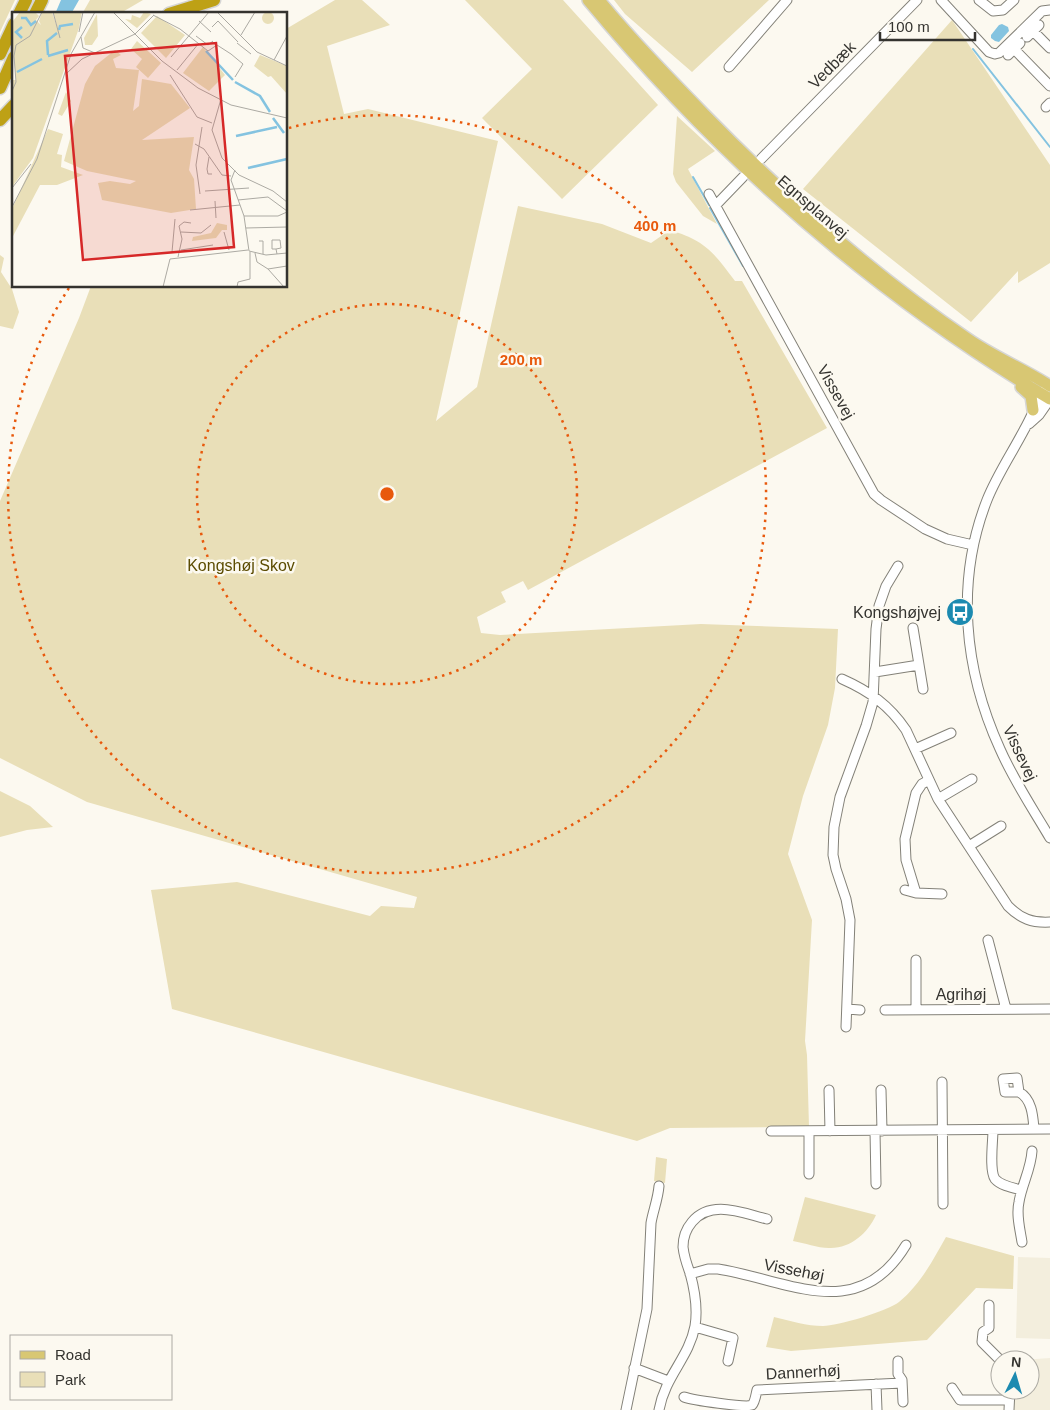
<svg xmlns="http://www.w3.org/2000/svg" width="1050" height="1410" font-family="Helvetica,sans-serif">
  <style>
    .built { fill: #f3eedd }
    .green { fill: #e9dfb8 }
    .water { fill: #84c3e0 }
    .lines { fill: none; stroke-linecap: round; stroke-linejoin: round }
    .stream { stroke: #84c3e0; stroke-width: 2 }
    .minor-casing { stroke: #838178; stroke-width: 11 }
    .major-casing { stroke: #d6d6d5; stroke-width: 14 }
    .highway-casing { stroke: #d6d6d5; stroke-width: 15 }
    .minor { stroke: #fff; stroke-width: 9 }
    .major { stroke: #d8c773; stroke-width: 11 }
    .highway { stroke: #bea115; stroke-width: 12 }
    .ring { fill: none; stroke: #e8590c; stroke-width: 2.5; stroke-dasharray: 2.5 5 }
    .labels { text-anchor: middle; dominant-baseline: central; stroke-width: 5; stroke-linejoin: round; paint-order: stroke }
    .street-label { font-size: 16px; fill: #34332f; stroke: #fcf9f0 }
    .park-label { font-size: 16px; fill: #5c4c02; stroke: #fcf9f0 }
    .poi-label { font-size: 16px; fill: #34332f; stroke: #fcf9f0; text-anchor: end }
    .inset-river { fill: none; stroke: #84c3e0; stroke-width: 2.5 }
    .inset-road { fill: none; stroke: #acaaa3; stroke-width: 1 }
    .view { fill: #d62828; fill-opacity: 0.15; stroke: #d62828; stroke-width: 2.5 }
    .inset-edge { fill: none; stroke: #34332f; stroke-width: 2.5 }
    .centre { fill: #e8590c; stroke: #fcf9f0; stroke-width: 2.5 }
    .ring-label { font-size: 15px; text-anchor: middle; font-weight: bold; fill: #e8590c; stroke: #fcf9f0; stroke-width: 5; stroke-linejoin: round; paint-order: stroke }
  </style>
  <rect width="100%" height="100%" fill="#fcf9f0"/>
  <!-- built -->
  <path class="built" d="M1018 1257 1050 1258V1339L1016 1338Z
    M1050 1358V1410H1014L1015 1390H1030V1360H1021Z"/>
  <!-- green -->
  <path class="green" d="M0 0H15L0 32Z
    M90 0H143L119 14H82Z
    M335 0H362L390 25 327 46 344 114 368 109 498 141 436 421 477 387 518 206 602 224 651 243 670 230C706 241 713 252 735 281H742L827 428 528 590 523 581 501 592 506 602 477 617 481 633 500 635 701 624 838 629 835 688 828 725 803 796 788 854 812 920 805 1041 807 1055 809 1127 670 1128 637 1141 172 1009 151 890 237 882 370 916 381 906 414 908 417 897 87 802 0 758V501L79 318 91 286H286V29Z
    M465 0H563L658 105 562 199 482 118 532 69Z
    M614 0H769L692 72 625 14Z
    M952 20 1050 165V263L1018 283V271L971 322 803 189Z
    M677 116 715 151 688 169 717 224 703 216 676 182 673 174Z
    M0 255 4 258 1 272 12 289 19 312 13 329 0 326Z
    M0 791 30 806 53 827 27 830 0 837Z
    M656 1157 667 1159 665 1183 654 1181Z
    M805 1197 876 1215C868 1233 850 1249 829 1248 817 1248 805 1243 793 1241Z
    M946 1237 1014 1256 1013 1289 976 1288 927 1340 791 1351 766 1347 774 1317C790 1321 807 1326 823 1326 837 1326 888 1311 899 1302 920 1285 933 1260 946 1237Z"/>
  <!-- water -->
  <path class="water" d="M61 0H79L71 14H55Z
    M1002 24 1008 27 1009 31 999 42 995 41 991 38V35L999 25Z"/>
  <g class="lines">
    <!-- stream -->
    <path class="stream" d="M973 49 1050 147
      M693 177 709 205
      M710 208 743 266"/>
    <!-- minor casing -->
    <g class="minor-casing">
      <path id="minor" d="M941 0 989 52 995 54 999 53 1042 11 1050 10
        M979 0 993 11 1003 10 1014 0
        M1033 31 1050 48
        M1027 37 1039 25
        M1014 49 1050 86
        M1008 55 1020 43
        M729 67 787 0
        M1046 107 1050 103
        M761 159 917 0
        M709 194 874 494 881 500 925 529 947 539 973 545
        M716 205 743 177
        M1045 389C1037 402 1032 416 1024 430 1012 453 997 475 987 500 955 582 964 670 1000 749 1014 781 1033 809 1050 838
        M1029 424 1039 415 1050 399
        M913 628 923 689
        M875 672 919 665
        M842 679C869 691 889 705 906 730L938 799 1008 906C1021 919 1032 923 1050 922
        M915 749 951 733
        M929 780 922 784 916 793 905 839 906 860 916 893 942 894
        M938 799 972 779
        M969 846 1001 826
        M905 890 916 893
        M988 940 1006 1009
        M847 1009 860 1010
        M885 1010 1050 1009
        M916 1010V960
        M846 1027 850 920 846 899 836 869 833 855 834 827 840 797 866 726 873 702 876 629 879 606 886 586 898 566
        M942 1082 943 1204
        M829 1090 830 1131
        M881 1090 882 1131
        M1019 1092H1005L1003 1079 1017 1078 1019 1092C1032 1099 1033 1116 1034 1129
        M993 1130C993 1141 989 1170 995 1179 1001 1186 1014 1188 1022 1190
        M771 1131 1050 1129
        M875 1131 876 1184
        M809 1174V1131
        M1022 1242C1020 1229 1016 1215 1019 1202 1022 1184 1031 1169 1032 1151
        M690 1274 708 1269H718C788 1280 858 1325 906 1245
        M989 1305V1328L983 1332 982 1342 1000 1360
        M695 1327 733 1338 728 1361
        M898 1361V1374L902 1380 903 1402
        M634 1368 668 1381
        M876 1384 877 1410
        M952 1388 960 1400H1009
        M684 1397C692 1400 746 1408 752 1405 755 1402 756 1394 757 1390L902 1383
        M626 1410 647 1309 651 1223C653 1211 658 1199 659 1186
        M659 1410C665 1376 689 1358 695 1326 698 1308 695 1291 690 1273 687 1265 684 1256 683 1247 683 1238 686 1229 692 1222 711 1199 742 1213 767 1219
        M1009 1410 1010 1390"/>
    </g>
    <!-- major casing -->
    <g class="major-casing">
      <path id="major" d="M588 0C719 158 874 294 1050 399
        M599 0C632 40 668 77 704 114 785 197 872 274 968 339 994 357 1024 369 1050 386
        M1021 387 1031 396 1033 410"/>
    </g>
    <!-- highway casing -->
    <g class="highway-casing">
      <path id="highway" d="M19 14 26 0
        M35 14 42 0
        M169 14 214 0
        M0 54 14 24
        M0 88 14 57
        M0 120 14 105"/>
    </g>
    <!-- minor -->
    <use href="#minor" class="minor"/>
    <!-- major -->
    <use href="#major" class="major"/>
    <!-- highway -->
    <use href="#highway" class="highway"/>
  </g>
  <!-- distance rings -->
  <g class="ring">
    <circle cx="387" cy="494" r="190"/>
    <path d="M289 128A379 379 0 1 1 69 288"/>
  </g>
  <!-- icons -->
  <defs>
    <g id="bus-disc" transform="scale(1.4375)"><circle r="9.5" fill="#1c8ab0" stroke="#fcf9f0"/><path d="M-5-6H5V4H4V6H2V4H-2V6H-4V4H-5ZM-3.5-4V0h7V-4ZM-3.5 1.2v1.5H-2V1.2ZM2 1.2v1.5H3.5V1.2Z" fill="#fff"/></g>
  </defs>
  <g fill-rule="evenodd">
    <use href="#bus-disc" x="960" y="612"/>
  </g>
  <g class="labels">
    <!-- street labels -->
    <g class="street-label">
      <text transform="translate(832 65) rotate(-45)">Vedbæk</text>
      <text transform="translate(813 207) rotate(41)">Egnsplanvej</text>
      <text transform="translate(836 392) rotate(61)">Vissevej</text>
      <text transform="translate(1020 753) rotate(65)">Vissevej</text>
      <text x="961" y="994">Agrihøj</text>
      <text transform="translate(794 1270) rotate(11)">Vissehøj</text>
      <text transform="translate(803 1372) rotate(-3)">Dannerhøj</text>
    </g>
    <!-- park labels -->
    <g class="park-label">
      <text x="241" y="565">Kongshøj Skov</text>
    </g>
    <!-- poi labels -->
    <g class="poi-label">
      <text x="941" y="612">Kongshøjvej</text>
    </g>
  </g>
  <!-- overview -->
  <g transform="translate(12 12)">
    <rect width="275" height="275" fill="#fcf9f0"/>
    <path d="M250 6a6 6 0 1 1 12 0a6 6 0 1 1-12 0ZM8 0H23L27 4 24 8 29 13 27 9 30 0H40L46 18 41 0H70L67 16 21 146 0 175V68H4L0 27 1 9ZM132 0 139 2 125 16 113 7 119 8 120 3 128 6ZM85 2 86 24 80 33H73L72 26ZM145 4 173 23 154 46 129 21ZM125 29 149 51 136 66 124 55 130 47 119 37ZM191 35 213 63 197 79 171 61ZM103 38 109 43 101 47 104 56 127 58 121 99 127 94 130 67 159 72 178 96 130 128 182 125 177 158 182 167 184 197 159 201 90 188 86 171 98 169 118 172 124 169 75 159 52 149 73 72 83 54ZM248 43 275 54V82L259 64 256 65 242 54ZM54 80 59 89 50 104 46 102ZM36 117 51 122 45 142 50 143 49 155 71 163 45 173H28L0 226V197ZM205 211 215 213V218H210L204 226 180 229 181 225 199 221Z" fill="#e9dfb8"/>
    <path class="inset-river" d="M9 6H14L19 13 24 9M47 18 48 14 61 12M10 26 4 20 10 15M194 39 221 68M36 43 35 29 45 21M36 44 56 38M5 60 30 47M223 70 248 84 258 100M261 106 272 121M224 124 265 115M236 156 275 147"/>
    <path class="inset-road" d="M41 0 48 26M101 0 150 49 186 76 219 93 275 106M205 0 245 40 275 54M141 3 168 17 196 39 205 33 219 42 231 52 223 65M187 9 199 20M200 15 206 9 226 30M67 20 71 0M123 22 142 3M229 23 243 0M184 24 196 33 201 29M69 25 71 36 83 41M225 31 239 42M159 45 197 0M262 48 275 24M165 58 187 31M55 61 70 47 123 22M158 63 185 105 200 111M0 79 4 70 2 44 4 33 18 24 30 0M209 87 200 118 210 146 227 163 261 179 275 190M183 132 192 137 210 163 219 164M197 145 195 157 196 162H200M223 158 219 168 232 204 237 239 254 243 275 241M0 176 19 152M193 179 237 176M188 182 184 153 190 115M226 188 256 185 275 199M203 189 204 206M0 195 25 147 59 42 83 0M178 198 228 193M232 204H266L275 200M234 216 275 215M169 220 189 221 199 213M212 220 217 238M247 229H251V242M264 237H260V228H268L269 236 264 237 265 242M169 238 201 233M160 240 163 207M243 241 245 250 256 257 272 275M166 245 170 227 167 214 172 210 179 211M256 257 275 254M151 275 158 247 236 238M225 275 226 270 238 267V240"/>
    <path class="view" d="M204 31 222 235 71 248 53 44Z"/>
    <rect width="275" height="275" class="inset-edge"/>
  </g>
  <circle cx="387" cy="494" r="8" class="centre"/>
  <g class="ring-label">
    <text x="655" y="231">400 m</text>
    <text x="521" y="365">200 m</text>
  </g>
  <!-- legend -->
  <rect x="10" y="1335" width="162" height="65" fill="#fcf9f0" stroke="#acaaa3"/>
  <rect x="20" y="1351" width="25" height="8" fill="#d8c773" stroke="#acaaa3"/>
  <text x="55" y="1360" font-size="15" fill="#34332f">Road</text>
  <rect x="20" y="1372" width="25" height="15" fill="#e9dfb8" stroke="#acaaa3"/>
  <text x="55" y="1385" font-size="15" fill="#34332f">Park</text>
  <!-- north arrow -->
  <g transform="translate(1015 1375) rotate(5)"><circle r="24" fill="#fcf9f0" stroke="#acaaa3"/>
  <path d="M0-4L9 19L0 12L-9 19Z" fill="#1c8ab0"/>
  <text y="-8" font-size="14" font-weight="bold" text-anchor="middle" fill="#34332f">N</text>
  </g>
  <!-- scale -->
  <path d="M880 32v8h95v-8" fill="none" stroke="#34332f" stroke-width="2.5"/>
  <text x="888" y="32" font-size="15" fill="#34332f" stroke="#fcf9f0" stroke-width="4" paint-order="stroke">100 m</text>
</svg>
